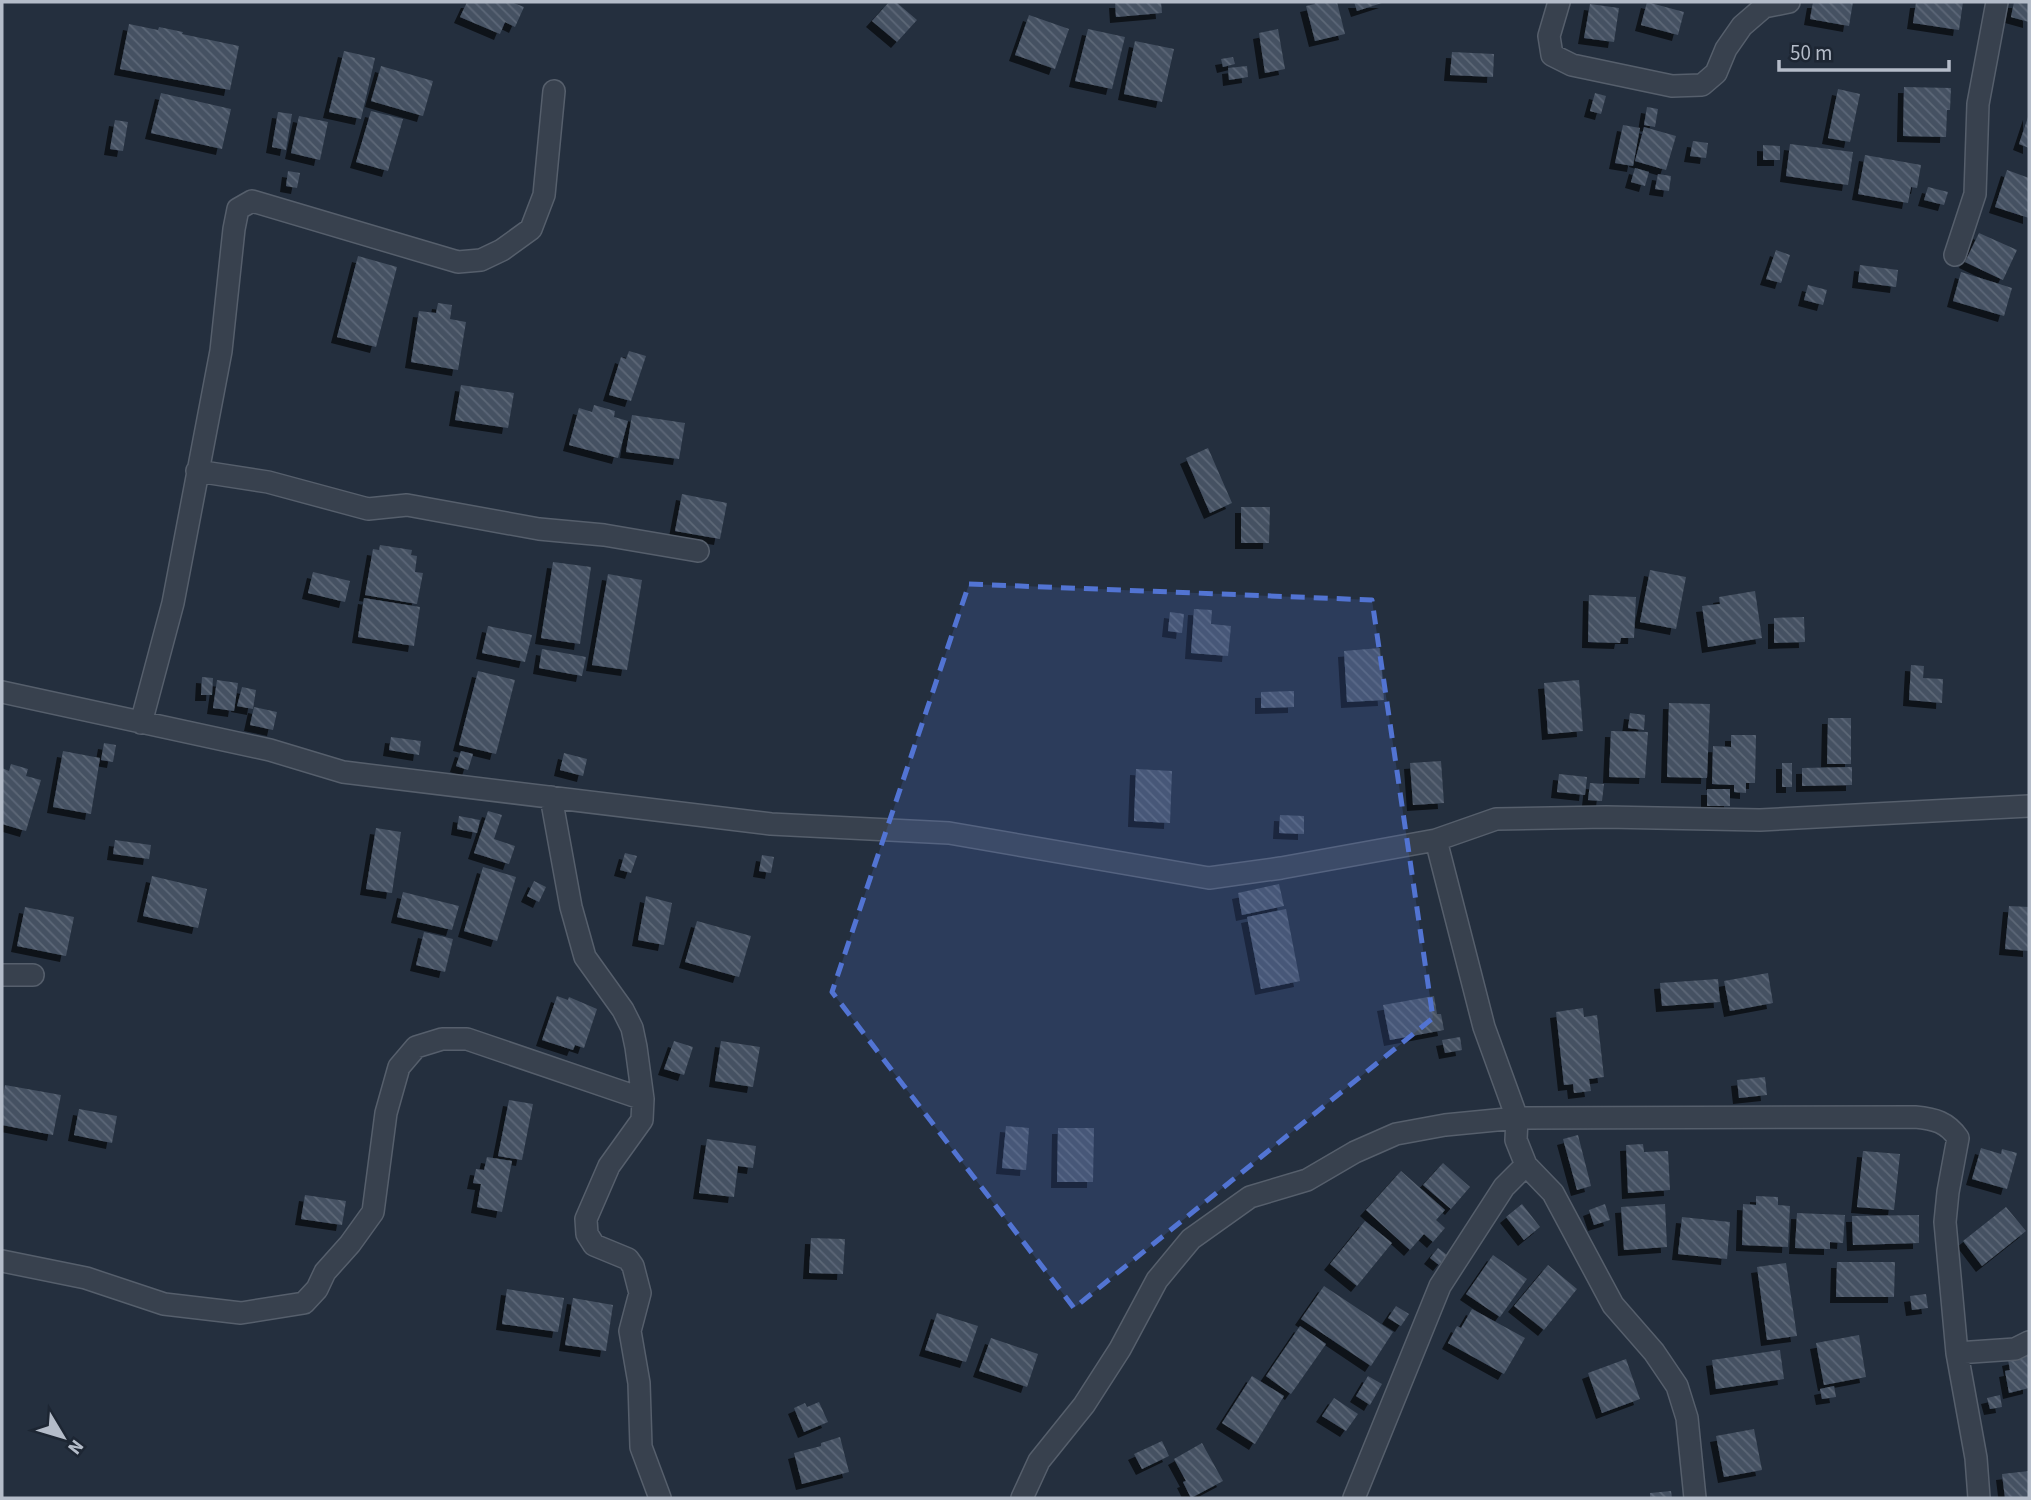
<svg xmlns="http://www.w3.org/2000/svg" width="2031" height="1500" font-family="'Source Sans 3',sans-serif">
  <style>
    .building { fill: url(#building-back-hatch); filter: url(#shadow) }
    .lines { fill: none; stroke-linecap: round; stroke-linejoin: round }
    .minor-casing { stroke: #565f6c; stroke-width: 24 }
    .minor { stroke: #38414e; stroke-width: 21 }
    .marked { fill: #5274d3; fill-opacity: 0.2; stroke: #5274d3; stroke-width: 5; stroke-dasharray: 14 9; stroke-linejoin: round }
  </style>
  <defs>
    <pattern id="building-back-hatch" width="6" height="6" patternUnits="userSpaceOnUse" patternTransform="scale(1.75)"><rect width="6" height="6" fill="#455162"/><path d="M-1 5l2 2M0 0l6 6M5-1l2 2" fill="none" stroke="#5d6877"/></pattern>
    <filter id="shadow"><feDropShadow dx="-6" dy="6" stdDeviation="0" flood-color="#0009"/></filter>
  </defs>
  <rect width="100%" height="100%" fill="#242f3e"/>
  <!-- building -->
  <path class="building" d="M467 2H511L524 7 515 27 505 22 500 34 460 17Z
    M889 2H896L917 20 897 42 872 21Z
    M1115 2H1161L1162 13 1116 17Z
    M1314 2H1337L1345 34 1315 41 1306 6 1315 4Z
    M1354 2H1385L1357 11Z
    M1647 2 1684 12 1678 35 1641 25Z
    M1813 2H1853L1849 26 1810 19Z
    M1916 2H1963L1959 30 1913 23Z
    M2014 2H2029V22L2011 17Z
    M1590 4 1619 8 1614 42 1584 38Z
    M1029 15 1069 29 1055 69 1015 55Z
    M129 24 158 30 159 27 183 32 182 34 239 46 230 90 120 69Z
    M1088 29 1125 37 1112 89 1075 81Z
    M1278 29 1285 69 1265 73 1259 33Z
    M1135 41 1174 49 1162 102 1124 94Z
    M344 51 375 58 361 119 329 112Z
    M1452 52 1494 54 1493 77 1450 75Z
    M1233 57 1235 64 1223 67 1221 59Z
    M381 66 433 81 423 116 371 101Z
    M1247 66 1248 77 1229 80 1228 68Z
    M1904 87 1951 88 1950 110H1947L1946 137 1903 136Z
    M1838 89 1860 94 1850 142 1828 138Z
    M161 93 231 109 222 149 151 133Z
    M1595 93 1606 96 1601 114 1590 111Z
    M1647 107 1658 109 1655 127 1644 125Z
    M371 111 403 119 388 171 356 162Z
    M278 112 292 114 286 150 272 147Z
    M2029 114V148L2019 144Z
    M299 116 328 122 320 160 291 153Z
    M115 120 128 122 123 151 110 149Z
    M1623 125 1640 128 1633 166 1615 163Z
    M1644 127 1676 136 1666 170 1635 161Z
    M1693 141 1708 143 1706 158 1690 156Z
    M1790 144 1853 152 1848 185 1786 176Z
    M1763 145 1780 146V160H1763Z
    M1865 155 1921 165 1917 188 1911 187 1908 203 1858 194Z
    M1635 168 1649 172 1645 186 1631 182Z
    M2007 170 2029 178V218L1995 207Z
    M288 171 300 173 297 188 286 186Z
    M1658 174 1671 176 1669 191 1655 189Z
    M1928 187 1948 192 1944 205 1924 200Z
    M1979 233 2017 250 2003 280 1965 262Z
    M1776 250 1790 255 1781 283 1766 279Z
    M358 256 397 267 376 347 337 337Z
    M1860 265 1898 270 1896 287 1858 282Z
    M1961 272 2012 288 2004 316 1953 301Z
    M1808 285 1827 290 1823 305 1804 300Z
    M438 303 452 305 450 319 466 322 458 370 411 362 419 311 436 313Z
    M629 351 646 356 631 401 609 395 621 357 626 359Z
    M461 385 514 393 508 428 455 420Z
    M594 405 615 411 614 417 628 421 618 458 569 445 579 408 592 412Z
    M632 415 685 423 679 459 626 452Z
    M1208 448 1232 503 1210 513 1186 458Z
    M682 494 727 503 720 539 675 531Z
    M1241 507H1270L1269 543H1241Z
    M380 545 412 550 411 555 417 556 415 572 423 573 417 604 365 595 373 549 379 550Z
    M553 562 591 567 580 644 541 638Z
    M1650 570 1686 577 1676 629 1640 622Z
    M313 572 350 581 345 602 308 593Z
    M608 574 642 580 627 670 592 665Z
    M1755 591 1762 638 1708 647 1702 606 1720 604 1719 597Z
    M1589 595 1636 597 1634 638H1621L1620 643 1588 642Z
    M364 598 420 607 414 646 358 637Z
    M1194 609 1212 610 1211 624 1231 626 1228 656 1191 653Z
    M1170 612 1184 614 1182 633 1168 631Z
    M1804 617 1805 642 1774 643V618Z
    M488 626 532 635 525 662 482 653Z
    M1380 648 1384 700 1347 702 1344 651Z
    M542 649 586 657 582 676 539 668Z
    M1911 665 1924 666 1923 678 1943 679 1942 703 1909 700Z
    M478 671 515 680 496 754 459 745Z
    M202 677 213 678 212 695H201Z
    M217 680 238 683 234 711 213 708Z
    M1579 680 1583 731 1548 734 1544 683Z
    M242 687 256 690 253 709 237 706Z
    M1294 691V707L1261 708V692Z
    M1669 703 1710 704 1707 778 1667 777Z
    M254 707 277 712 273 730 250 725Z
    M1630 713 1645 715 1644 730 1628 728Z
    M1828 718H1851V764H1827Z
    M1611 731 1648 732 1645 778 1609 777Z
    M1731 735H1756L1755 783H1746V793L1734 792V785L1712 784 1713 746 1731 747Z
    M391 737 421 741 419 755 389 750Z
    M104 743 116 745 113 762 101 760Z
    M63 751 100 758 91 814 53 807Z
    M461 751 473 754 468 770 456 766Z
    M564 753 587 759 583 776 560 770Z
    M1441 761 1444 803 1413 805 1410 763Z
    M1782 763H1792V787H1782Z
    M11 764 28 769 26 776 41 780 26 831 2 824V768L9 771Z
    M1852 767V785L1802 786V768Z
    M1136 769 1172 771 1170 823 1134 821Z
    M1559 774 1587 777 1585 795 1557 792Z
    M1590 783 1604 784 1602 801 1588 800Z
    M1707 789H1730V806H1707Z
    M488 811 502 815 494 839 515 846 509 864 474 853Z
    M1280 815 1304 816V834L1279 833Z
    M459 816 480 820 477 833 457 829Z
    M376 828 401 832 392 893 366 889Z
    M115 840 151 845 149 859 113 854Z
    M625 853 637 856 631 873 620 870Z
    M762 855 774 857 771 873 759 871Z
    M483 867 516 877 497 941 464 931Z
    M152 876 207 889 198 928 143 916Z
    M534 881 546 887 539 902 527 896Z
    M1279 884 1284 906 1242 915 1238 893Z
    M403 892 459 906 452 930 397 917Z
    M646 896 672 903 664 945 638 940Z
    M2009 906 2029 907V951L2005 949Z
    M25 907 74 917 66 956 17 946Z
    M1286 909 1300 981 1261 989 1247 917Z
    M697 921 751 936 739 977 685 962Z
    M424 932 453 939 445 972 416 965Z
    M1768 973 1773 1003 1730 1011 1724 981Z
    M1718 979 1720 1002 1662 1006 1660 983Z
    M557 996 568 1000 569 997 597 1009 584 1048 575 1045 573 1050 542 1040Z
    M1434 996 1437 1014H1441L1444 1030 1390 1040 1383 1005Z
    M1583 1008 1584 1017 1597 1015 1604 1077 1589 1079 1591 1091 1574 1093 1573 1084 1564 1085 1556 1012Z
    M1460 1037 1462 1050 1445 1053 1442 1040Z
    M674 1041 693 1047 684 1075 664 1069Z
    M721 1041 760 1047 753 1087 715 1081Z
    M1765 1077 1767 1095 1739 1098 1737 1080Z
    M5 1085 61 1095 53 1135 2 1125V1102Z
    M509 1100 533 1104 522 1160 498 1156Z
    M79 1109 117 1116 112 1143 74 1135Z
    M1006 1126 1029 1128 1026 1170 1002 1168Z
    M1058 1128H1094L1093 1182H1057Z
    M1578 1135 1591 1186 1577 1190 1563 1139Z
    M707 1139 756 1146 753 1168 738 1166 734 1197 699 1193Z
    M1643 1144 1644 1152 1668 1151 1670 1190 1628 1193 1626 1145Z
    M1981 1148 2001 1154 2002 1149 2017 1153 2007 1189 1972 1179Z
    M1863 1151 1900 1154 1894 1210 1857 1207Z
    M487 1157 512 1161 502 1212 477 1207 481 1184 473 1183 476 1169 484 1170Z
    M1443 1163 1470 1187 1451 1209 1423 1185Z
    M1401 1171 1445 1210 1436 1220 1445 1228 1433 1242 1424 1234 1410 1250 1366 1210Z
    M305 1195 346 1201 342 1225 301 1219Z
    M1756 1196 1778 1197V1205L1790 1206 1788 1247 1742 1245 1743 1204 1756 1205Z
    M1522 1204 1540 1227 1524 1240 1506 1217Z
    M1605 1204 1610 1220 1594 1225 1589 1210Z
    M1665 1204 1667 1247 1624 1250 1621 1207Z
    M2006 1207 2026 1231 1982 1266 1963 1241Z
    M1797 1213 1845 1215 1843 1243 1830 1242V1249L1795 1248Z
    M1919 1215V1243L1853 1245 1852 1216Z
    M1682 1217 1730 1222 1727 1259 1678 1254Z
    M1365 1221 1392 1243 1357 1286 1330 1264Z
    M811 1238 845 1239 843 1274 809 1273Z
    M1438 1248 1447 1255 1439 1265 1430 1258Z
    M1493 1255 1527 1279 1500 1317 1466 1294Z
    M1837 1262H1895L1894 1297H1836Z
    M1786 1263 1797 1336 1767 1340 1757 1267Z
    M1548 1265 1577 1289 1544 1330 1514 1306Z
    M1324 1286 1393 1332 1371 1366 1301 1319Z
    M507 1289 564 1298 558 1332 502 1324Z
    M1926 1294 1928 1308 1912 1310 1910 1296Z
    M573 1298 613 1305 606 1351 565 1345Z
    M1396 1306 1409 1314 1401 1326 1388 1318Z
    M1472 1309 1525 1338 1504 1374 1448 1343 1457 1326 1461 1328Z
    M937 1313 978 1326 966 1362 925 1350Z
    M1300 1326 1326 1344 1291 1394 1266 1376Z
    M1859 1335 1866 1377 1824 1385 1816 1343Z
    M991 1338 1038 1354 1027 1387 979 1371Z
    M1780 1350 1784 1379 1716 1389 1712 1360Z
    M2029 1355V1388L2009 1393 2005 1371 2010 1370 2008 1360Z
    M1626 1359 1640 1399 1602 1413 1588 1373Z
    M1252 1376 1284 1396 1255 1444 1222 1423Z
    M1368 1376 1382 1384 1370 1405 1356 1396Z
    M1834 1386 1836 1397 1822 1399 1820 1389Z
    M2000 1395 2002 1407 1990 1409 1987 1398Z
    M1334 1398 1358 1414 1346 1431 1322 1416Z
    M819 1402 828 1422 804 1432 794 1408 805 1403 807 1407Z
    M1754 1429 1762 1470 1724 1477 1716 1436Z
    M840 1437 849 1472 802 1484 794 1453 821 1446V1443Z
    M1162 1441 1169 1456 1142 1469 1134 1454Z
    M1202 1443 1223 1481 1191 1498 1183 1482 1186 1481 1174 1459Z
    M2029 1471V1498H2005L2002 1474Z
    M1671 1491 1672 1498H1650V1493Z"/>
  <g class="lines">
    <!-- minor casing -->
    <g class="minor-casing">
      <path id="minor" d="M1559 2 1549 36 1552 55 1572 65 1672 86 1702 85 1716 73 1726 49 1742 26 1764 7 1789 2
        M1955 255 1975 194 1978 104 1997 2
        M197 471 268 482 368 509 407 505 539 529 604 535 698 551
        M2 692 270 750 343 772 771 824 949 833 1209 878 1281 868 1436 840 1496 819 1606 817 1760 820 2029 806
        M141 723 173 603 221 351 234 229 238 209 252 201 458 262 481 260 502 250 531 229 544 195 554 91
        M551 797 571 907 585 957 623 1010 632 1028 636 1047 643 1099 642 1120 609 1166 586 1219 587 1234 594 1245 628 1259 633 1266 640 1293 630 1331 639 1383 641 1447 660 1498
        M1436 840 1484 1027 1517 1118 1516 1140 1526 1165 1553 1193 1613 1305 1654 1352 1677 1386 1687 1418 1695 1498
        M2 975H33
        M2 1261 86 1278 164 1304 241 1313 304 1303 317 1289 325 1272 350 1244 373 1212 386 1113 399 1067 416 1047 442 1039H467L643 1099
        M1957 1353 2015 1349 2029 1342
        M1022 1498 1039 1461 1084 1405 1120 1349 1157 1280 1191 1239 1250 1197 1307 1180 1355 1152 1396 1134 1445 1125 1517 1118 1915 1117C1935 1119 1947 1122 1958 1138L1948 1192 1945 1222 1957 1353 1976 1458 1979 1498
        M1354 1498 1440 1286 1504 1187 1526 1165"/>
    </g>
    <!-- minor -->
    <use href="#minor" class="minor"/>
  </g>
  <!-- marked area -->
  <path class="marked" d="M969 584 1372 600 1433 1018 1074 1308 832 992Z"/>
  <!-- border -->
  <rect width="2031" height="1500" fill="none" stroke="#b4bcc9" stroke-width="7"/>
  <!-- north arrow -->
  <g transform="translate(63 1437) rotate(128)" stroke="#1d2633" stroke-width="5" paint-order="stroke">
  <path d="M0-5L12 26L0 18L-12 26Z" fill="#b4bcc9"/>
  <text y="-10" font-size="19" font-weight="bold" text-anchor="middle" fill="#b4bcc9">N</text>
  </g>
  <!-- scale -->
  <path d="M1779 60v10h170v-10" fill="none" stroke="#b4bcc9" stroke-width="3.5"/>
  <text x="1790" y="60" font-size="21" fill="#b4bcc9" stroke="#1d2633" stroke-width="5" paint-order="stroke">50 m</text>
</svg>
